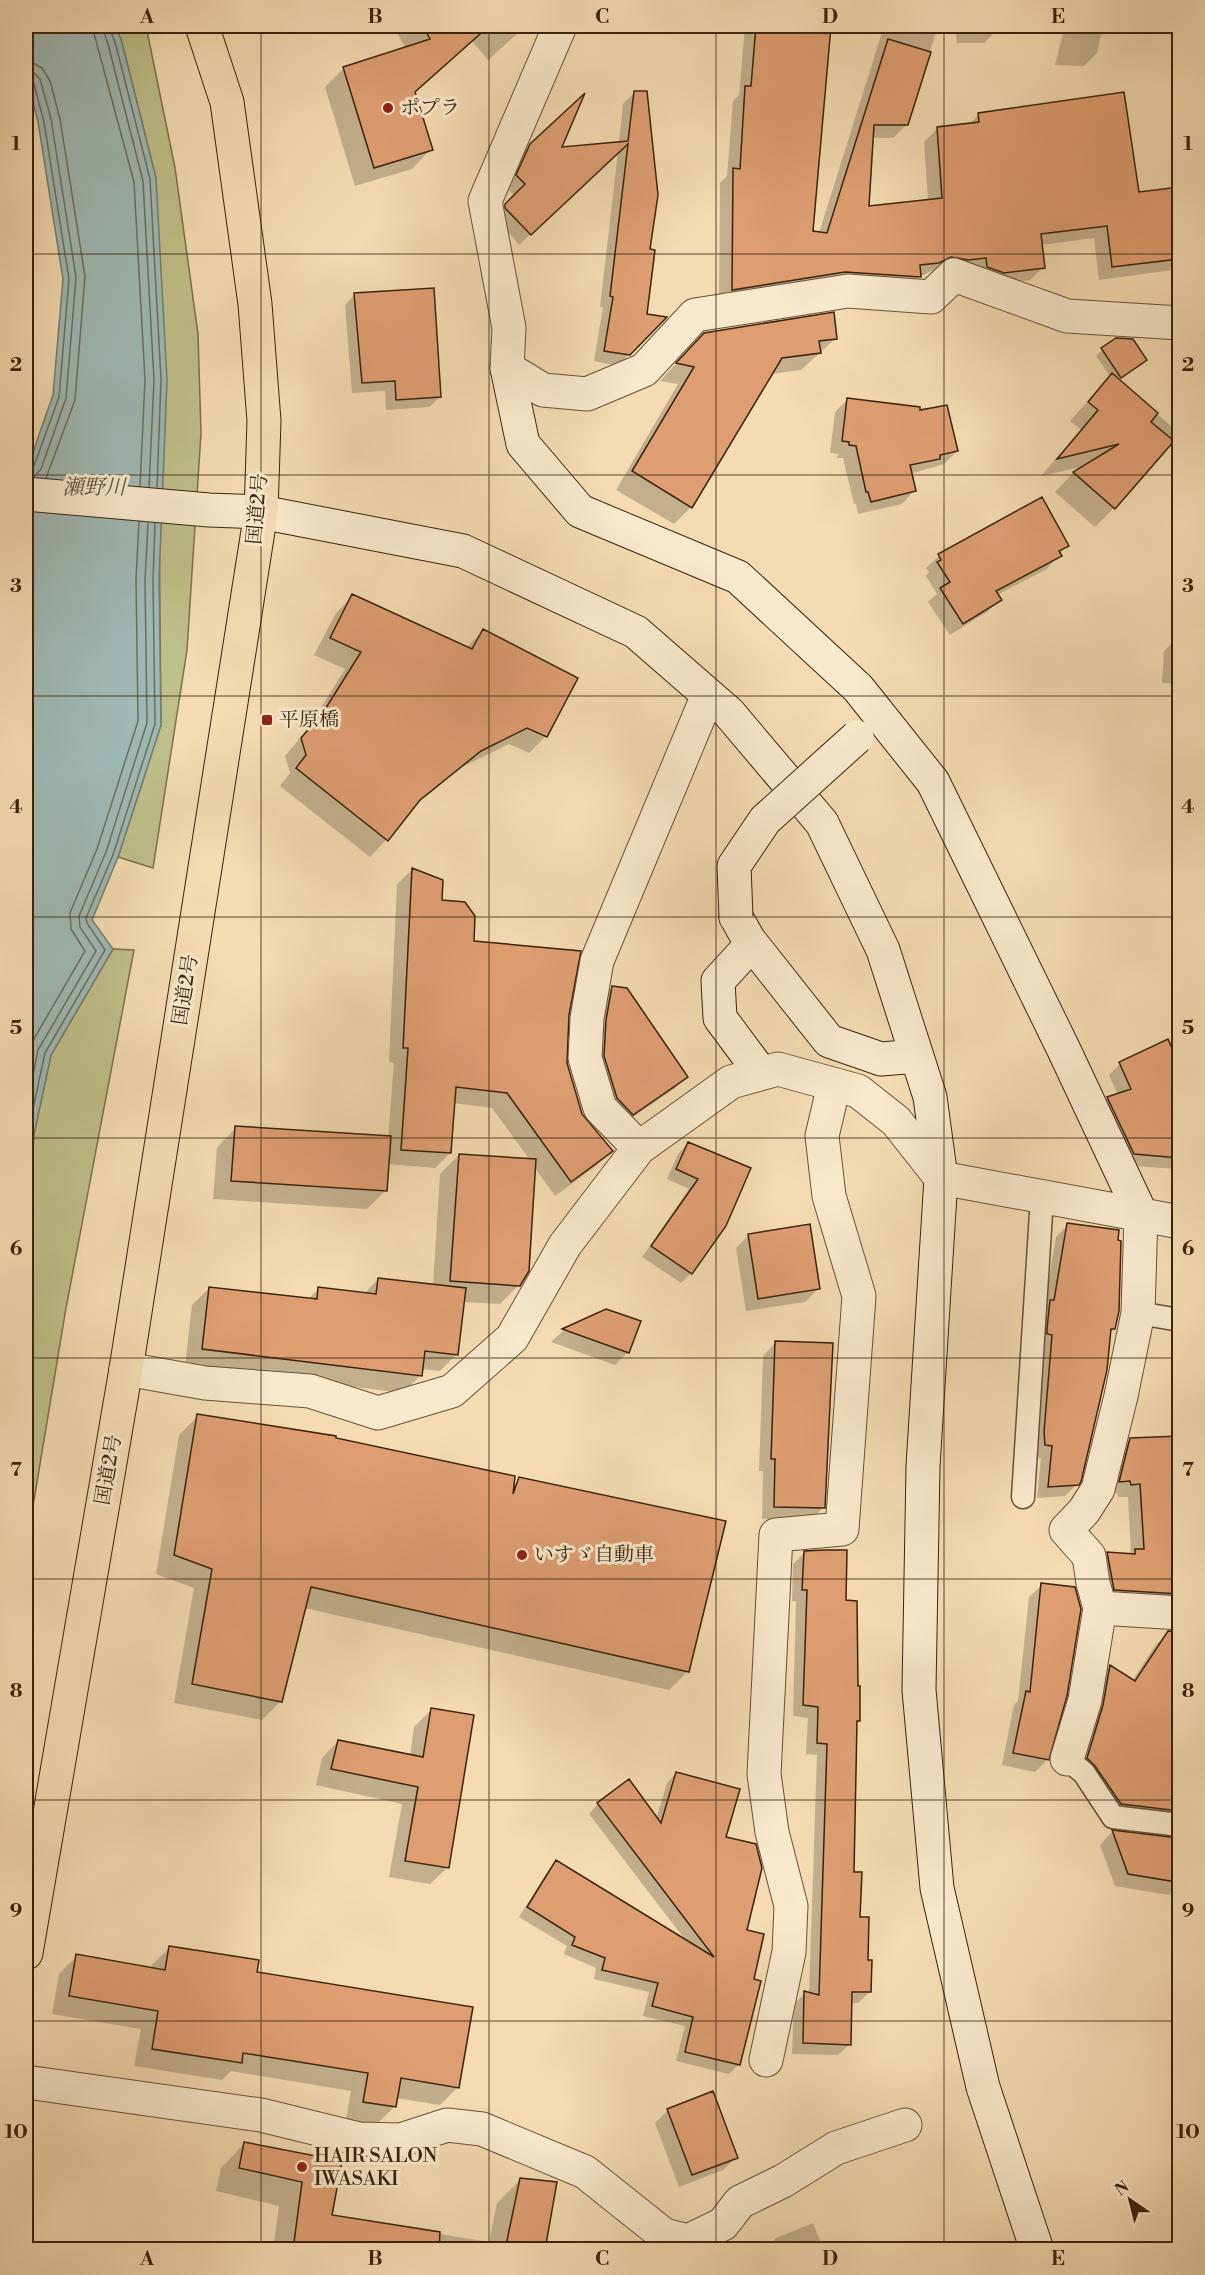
<svg xmlns="http://www.w3.org/2000/svg" width="1205" height="2275" font-family="'Libre Bodoni','Noto Serif JP',serif">
  <style>
    .green { fill: #bfbf89; stroke: #7c704a; stroke-width: 1.5 }
    .water { fill: #9fb9b5; stroke: #767d71; stroke-width: 1.5 }
    .shadow { fill: #0003 }
    .lines { fill: none; stroke-linecap: round; stroke-linejoin: round }
    .shore { stroke: #6c6e60; stroke-width: 1.5 }
    .building { fill: #de9e72; stroke: #39220c; stroke-width: 1.5 }
    .lane-casing { stroke: #685035; stroke-width: 25 }
    .street-casing { stroke: #685035; stroke-width: 35 }
    .secondary-casing { stroke: #39220c; stroke-width: 35 }
    .highway-casing { stroke: #39220c; stroke-width: 35 }
    .lane { stroke: #f8e8cc; stroke-width: 22 }
    .street { stroke: #f8e8cc; stroke-width: 33 }
    .secondary { stroke: #f8e8cc; stroke-width: 33 }
    .highway { stroke: #f4dbb1; stroke-width: 33 }
    .secondary-bridge-casing { stroke: #39220c; stroke-width: 35; stroke-linecap: butt }
    .secondary-bridge { stroke: #f8e8cc; stroke-width: 33 }
    .grid { fill: none; stroke: #39220c; stroke-width: 1.5; stroke-opacity: 0.55 }
    .poi-dot { fill: #8f2418; stroke: #f8e8cc; stroke-width: 2 }
    .labels { text-anchor: middle; dominant-baseline: central; stroke-width: 6; stroke-linejoin: round; paint-order: stroke }
    .poi-label { font-size: 20px; fill: #39220c; stroke: #f8e8cc; text-anchor: start }
    .street-label { font-size: 20px; fill: #39220c; stroke: #f8e8cc }
    .water-label { font-size: 21px; font-style: italic; fill: #584f3f; stroke: #f8e8cc }
    .neatline { fill: none; stroke: #39220c; stroke-width: 2 }
    .grid-label { font-size: 20px; text-anchor: middle; font-weight: bold; fill: #39220c }
  </style>
  <rect width="100%" height="100%" fill="#f4dbb1"/>
  <filter id="stains"><feTurbulence type="fractalNoise" baseFrequency=".00333" numOctaves="4"/><feColorMatrix values="0 0 0 0 .2 0 0 0 0 .09 0 0 0 0 .02 0 0 0 .5 -.17"/></filter>
  <radialGradient id="worn" r=".72"><stop offset=".6" stop-color="#630" stop-opacity="0"/><stop offset="1" stop-color="#630" stop-opacity=".3"/></radialGradient>
  <!-- green -->
  <path class="green" d="M114 26H146L175 168 198 334 201 433 187 650 153 868 118 857 161 725 156 178 121 39Z
    M113 949 134 950 66 1308 26 1548V1215L34 1134 51 1055Z"/>
  <!-- water -->
  <path class="water" d="M26 26H114L121 39 156 178 167 380 159 580 161 725 118 857 92 920 113 949 51 1055 34 1134 26 1215V472L53 395 63 279 38 122 26 75Z"/>
  <!-- shadow -->
  <path class="shadow" d="M405 26H526L488 60 472 41 414 93 431 149 412 169 355 186 325 87 344 68 406 49 397 33Z
    M745 26H829L811 232 819 233 884 26H938L907 124 893 138H872L867 207 928 201 924 142 937 129 969 125 979 114 1138 194 1180 188V269L1099 280 1094 238 1041 245 1044 267 1030 280 990 286 936 269 919 277 906 290 719 303 720 183 727 176 733 101 739 95Z
    M955 26H997V30L984 43H957Z
    M1065 26H1103L1097 53 1084 66 1055 65Z
    M1168 26H1180V54Z
    M634 93 648 250 646 315 664 318 618 366 594 361 603 307H600L618 152 519 245 495 216 515 196 506 187 520 156 531 145 559 149 619 143 623 104Z
    M355 294 440 397 429 407 386 410 385 391 352 393 345 305Z
    M1180 297V323L1171 318V305Z
    M835 339 801 370 770 374 691 507 674 524 616 490 678 384 660 381 687 352Z
    M1180 348V381L1172 355Z
    M1102 350 1145 360 1118 380 1179 433 1114 508 1095 527 1055 492 1073 473 1085 466 1041 476 1081 430 1070 421 1110 376 1096 356Z
    M848 399 957 451 944 464 910 474 914 491 902 504 858 514 856 504H854L843 458H837L838 454 830 453 835 412Z
    M1042 499 1067 545 1047 569 997 595 1000 599 987 612 950 635 928 602 937 594 926 576 929 572 926 568 939 556Z
    M353 596 466 648 483 631 546 736 529 753 509 744 462 767 411 809 386 840 370 857 280 786 290 773 285 756 307 730 345 669 314 655 336 613Z
    M1176 639 1180 640V684L1162 683 1164 651Z
    M412 870 473 942 567 1015 565 1063 581 1115 611 1151 596 1166 555 1196 534 1167 519 1285 500 1304 463 1302 457 1354 440 1371 421 1369 420 1376 403 1393 185 1366 192 1305 209 1288 308 1299 319 1289 364 1294 378 1279 433 1286 440 1174 459 1155 530 1160 492 1108 453 1103 450 1153 435 1168 387 1164 386 1190 367 1209 213 1199 217 1147 236 1128 388 1138 394 1063 389 1062 397 884Z
    M612 988 686 1077 674 1089 620 1126 592 1069 600 1000Z
    M1177 1045 1180 1050V1179L1176 1180V1169L1122 1165 1097 1110 1108 1099 1118 1095 1109 1075 1120 1064Z
    M688 1144 749 1169 691 1273 681 1283 642 1257 689 1189 667 1179 678 1154Z
    M1068 1225 1116 1242 1114 1329 1109 1334 1077 1484 1065 1496 1037 1498 1041 1458 1033 1457 1044 1308 1056 1237Z
    M749 1235 818 1289 805 1302 746 1311 736 1248Z
    M606 1310 628 1352 615 1365 551 1342 563 1331Z
    M775 1343 823 1508 810 1521 762 1519 763 1471H759L763 1356Z
    M198 1416 512 1487 520 1479 688 1671 669 1690 304 1608 281 1701 262 1720 174 1703 194 1588 156 1574 179 1435Z
    M1131 1439 1180 1447V1612L1102 1603 1095 1567 1108 1554 1131 1555 1128 1497H1118L1117 1493 1107 1494 1117 1453Z
    M804 1553 844 1602 858 1720 856 1722 853 1873 870 1992 858 2003H850V2044L838 2055 792 2054 794 2004 805 1993 809 1994 817 1755 806 1754 808 1718 793 1716 796 1601H792L793 1564Z
    M1042 1585 1047 1760 1035 1772 1002 1765 1014 1705 1018 1701 1029 1597Z
    M1168 1632H1180V1707L1149 1753 1180 1759V1832L1108 1817 1075 1771 1097 1679 1110 1666 1132 1681 1155 1646Z
    M431 1710 447 1868 430 1884 389 1877 402 1804 316 1785 322 1758 338 1741 410 1756 414 1727Z
    M676 1773 724 1838 745 1931 752 1981 738 2065 729 2074 676 2061 685 2026 643 2016 649 1992 594 1979 596 1968 564 1954 567 1946 519 1917 547 1872 556 1862 686 1941 589 1814 598 1804 656 1819 667 1783Z
    M1112 1832 1180 1840V1884L1169 1895 1115 1886 1100 1845Z
    M170 1947 255 1973 458 2087 440 2105 396 2098 394 2107 376 2125 346 2119 351 2091 231 2071 222 2080 134 2066 141 2029 52 2014 59 1974 77 1956 151 1969 152 1965Z
    M668 2110 736 2157 723 2170 679 2187 655 2123Z
    M244 2144 340 2162 330 2216 489 2242 497 2203 521 2179 544 2249 547 2250H273L279 2206 216 2191 221 2168Z
    M813 2223 824 2250H765L776 2238Z"/>
  <g class="lines">
    <!-- shore -->
    <path class="shore" d="M92 26 134 182 145 380 140 486
      M102 26 108 44 143 181 154 380 149 487
      M109 26 115 42 150 179 161 379 157 487
      M26 63H33L42 68 50 81 60 119 85 276 75 400 46 478
      M26 72 34 73 40 79 51 119 76 277 66 398 41 469 34 477
      M26 79 30 80 34 84 44 122 69 279 59 397 34 466 31 470 26 471
      M26 1066 31 1044 85 951 71 929 70 913 97 849 138 721 136 579 139 522
      M26 1110 38 1050 96 951 80 927 79 916 106 852 147 723 145 580 148 523
      M26 1159 28 1132 45 1053 105 950 87 923 86 918 113 855 155 724 153 580 155 523"/>
  </g>
  <!-- building -->
  <path class="building" d="M423 26H489L415 92 433 150 374 168 343 67 430 39Z
    M756 26H831L813 231 827 233 888 39 931 52 908 125H874L869 206 942 198 937 127 979 122 978 113 1124 92 1139 192 1179 187V259L1112 267 1107 226 1041 234 1045 268 1004 273 987 267 986 258 968 260 951 257 939 263 920 265 921 277 845 272 732 290 733 168 740 169 745 86H751Z
    M634 91H647L658 195 650 249 655 250 647 314 667 317 630 355 604 351 613 297 610 296 628 144 531 235 505 208V204L525 184 516 175 530 144 585 93 562 147 628 141Z
    M434 288 441 397 396 400 395 381 362 383 354 293Z
    M834 312 837 339 819 341 821 353 782 358 692 508 632 471 694 367 676 363 704 333Z
    M1116 338 1133 339 1147 360 1121 378 1101 348Z
    M1112 373 1158 413 1151 422 1174 441 1115 509 1073 472 1119 444 1057 459 1098 410 1088 402Z
    M847 398 920 407V410L947 405 958 451 940 455V459L910 465 916 491 871 502 868 492H866L856 446 849 445V442L842 441Z
    M1042 497 1069 546 1059 551 1062 556 996 591 1002 600 963 624 940 588 950 582 937 562 941 560 938 554Z
    M352 594 472 649 483 629 578 678 547 737 527 728 481 751 420 800 388 841 296 768 306 755 301 738 324 711 361 652 330 638Z
    M412 868 443 880 442 900 465 902 475 916 474 941 581 951 569 1015 567 1063 582 1114 613 1151 571 1182 507 1093 456 1087 451 1153 401 1150 408 1048H403Z
    M612 986 627 988 688 1077 633 1115 617 1098 604 1056 606 1020Z
    M1168 1039 1171 1046 1179 1042V1158L1134 1154 1107 1097 1131 1089 1119 1062Z
    M235 1126 391 1136 387 1191 231 1181Z
    M688 1142 751 1168 726 1226 692 1274 651 1246 698 1179 676 1169Z
    M459 1154 536 1159 529 1271 520 1286 450 1281Z
    M1067 1223 1119 1230 1118 1240 1121 1241 1119 1311 1115 1329H1111L1107 1370 1081 1482 1079 1485 1048 1487 1052 1446 1045 1445 1044 1432 1052 1335 1047 1334V1329L1050 1300H1054Z
    M810 1224 820 1289 758 1299 748 1234Z
    M378 1278 466 1288 458 1355 425 1351 422 1376 202 1349 209 1287 317 1299 318 1287 376 1294Z
    M606 1309 641 1321 629 1353 562 1329Z
    M775 1341 833 1343 825 1508 774 1507 775 1459H771Z
    M197 1414 336 1436V1438L515 1476 513 1494 519 1477 726 1521 689 1672 311 1587 282 1702 192 1684 212 1569 174 1555Z
    M1179 1436V1594L1114 1590 1107 1552 1135 1554V1549H1144L1140 1484 1131 1485 1130 1481 1119 1482 1130 1438Z
    M824 1550H847L846 1600 857 1601 858 1686H860V1721H857L854 1872H862L860 1917H869L868 1960H872L871 1992H852L851 2045 803 2043 804 1991 819 1995 827 1744 817 1743 818 1707 803 1705 807 1590H802L804 1551Z
    M1041 1583 1075 1587 1081 1609 1067 1696 1049 1760 1013 1753 1026 1691 1030 1692Z
    M1168 1631 1179 1632V1811L1121 1804 1095 1766 1087 1758 1103 1705 1110 1665 1135 1681Z
    M431 1708 474 1715 449 1868 405 1861 418 1787 331 1769 338 1740 423 1757Z
    M676 1772 740 1789 726 1837 756 1844 762 1868 747 1930 764 1934 754 1979 761 1981 740 2065 685 2052 693 2017 652 2006 658 1983 602 1970 605 1958 572 1945 575 1937 527 1907 556 1860 714 1957 597 1803 629 1779 661 1823Z
    M1112 1830 1179 1838 1177 1882 1128 1874Z
    M169 1946 259 1960 257 1972 473 2007 459 2088 401 2078 396 2107 363 2102 368 2073 243 2053 242 2063 152 2049 158 2011 69 1996 76 1954 165 1970Z
    M713 2091 738 2158 692 2175 667 2109Z
    M244 2142 342 2161 332 2215 440 2232 439 2250H293L302 2182 239 2168Z
    M520 2178 557 2182 545 2250H505Z"/>
  <g class="lines">
    <!-- lane casing -->
    <g class="lane-casing">
      <path id="lane" d="M1138 1313 1180 1320
        M1023 1497 1042 1197
        M1067 1759 1084 1773 1113 1817 1180 1825"/>
    </g>
    <!-- street casing -->
    <g class="street-casing">
      <path id="street" d="M560 26 485 201 509 328 507 368 543 390 587 394 644 370 695 315 848 291 931 297 954 275 1067 316 1180 323
        M639 1148 600 1108 585 1058 587 1018 597 961 708 695
        M126 1369 205 1383 310 1391 378 1413 452 1391 512 1338 565 1245 639 1148 731 1082 778 1069 858 1091 896 1121 941 1178 1180 1222
        M1100 1608 1180 1613
        M1067 1759 1085 1700 1100 1608 1093 1583 1089 1556 1066 1530 1084 1511 1098 1489 1121 1396 1138 1313 1141 1214
        M766 2060 789 1952 791 1906 772 1832 764 1774 776 1535 842 1529 859 1296 829 1196 822 1136 834 1085
        M26 2082 261 2115 359 2139 401 2140 447 2125 482 2129 585 2172 664 2235 688 2241 723 2224 740 2202 783 2181 836 2148 905 2125"/>
    </g>
    <!-- secondary casing -->
    <g class="secondary-casing">
      <path id="secondary" d="M507 368 523 444 580 511 738 577 858 688 933 782 1063 1048 1141 1214
        M26 494 209 510 261 512 463 551 636 632 729 713 822 823 883 950 930 1097 941 1178 923 1466 919 1690 937 1888 983 2087 1037 2250
        M736 917 749 940 829 1041 881 1059 917 1056
        M752 944 718 981 720 1018 761 1073"/>
    </g>
    <!-- highway casing -->
    <g class="highway-casing">
      <path id="highway" d="M26 1953 126 1369 261 512 264 421 255 304 227 102 202 26"/>
    </g>
    <!-- lane -->
    <use href="#lane" class="lane"/>
    <!-- street -->
    <use href="#street" class="street"/>
    <!-- secondary -->
    <use href="#secondary" class="secondary"/>
    <!-- highway -->
    <use href="#highway" class="highway"/>
    <!-- secondary-bridge casing -->
    <g class="secondary-bridge-casing">
      <path id="secondary-bridge" d="M736 917 734 866 765 820 857 737"/>
    </g>
    <!-- secondary-bridge -->
    <use href="#secondary-bridge" class="secondary-bridge"/>
  </g>
  <!-- grid -->
  <path class="grid" d="M261 26V2250M489 26V2250M716 26V2250M944 26V2250M26 254H1180M26 475H1180M26 696H1180M26 917H1180M26 1138H1180M26 1358H1180M26 1579H1180M26 1800H1180M26 2021H1180"/>
  <!-- markers -->
  <g class="poi-dot">
    <circle cx="388" cy="108" r="6"/>
    <rect x="261" y="714" width="12" height="12" rx="3"/>
    <circle cx="522" cy="1555" r="6"/>
    <circle cx="302" cy="2167" r="6"/>
  </g>
  <g class="labels">
    <!-- poi labels -->
    <g class="poi-label">
      <text x="400" y="108">ポプラ</text>
      <text x="279" y="720">平原橋</text>
      <text x="534" y="1555">いすゞ自動車</text>
      <text x="314" y="2156">HAIR SALON<tspan x="314" dy="23">IWASAKI</tspan></text>
    </g>
    <!-- street labels -->
    <g class="street-label">
      <text transform="translate(258 509) rotate(-85)">国道2号</text>
      <text transform="translate(186 990) rotate(-81)">国道2号</text>
      <text transform="translate(109 1470) rotate(-80)">国道2号</text>
    </g>
    <!-- water labels -->
    <g class="water-label">
      <text x="94" y="488">瀬野川</text>
    </g>
  </g>
  <!-- margin -->
  <rect width="1205" height="2275" fill="none" stroke="#f4dbb1" stroke-width="66"/>
  <!-- north arrow -->
  <g transform="translate(1130 2200) rotate(325)" stroke="#f8e8cc" stroke-width="4.5" paint-order="stroke">
  <path d="M0-4.5L10 22L0 15L-10 22Z" fill="#39220c"/>
  <text y="-9" font-size="16" font-weight="bold" text-anchor="middle" fill="#39220c">N</text>
  </g>
  <rect x="33" y="33" width="1139" height="2209" class="neatline"/>
  <g class="grid-label">
    <text x="147" y="23">A</text>
    <text x="375" y="23">B</text>
    <text x="602" y="23">C</text>
    <text x="830" y="23">D</text>
    <text x="1058" y="23">E</text>
    <text x="16" y="150">1</text>
    <text x="1188" y="150">1</text>
    <text x="16" y="371">2</text>
    <text x="1188" y="371">2</text>
    <text x="16" y="592">3</text>
    <text x="1188" y="592">3</text>
    <text x="16" y="813">4</text>
    <text x="1188" y="813">4</text>
    <text x="16" y="1034">5</text>
    <text x="1188" y="1034">5</text>
    <text x="16" y="1255">6</text>
    <text x="1188" y="1255">6</text>
    <text x="16" y="1476">7</text>
    <text x="1188" y="1476">7</text>
    <text x="16" y="1697">8</text>
    <text x="1188" y="1697">8</text>
    <text x="16" y="1917">9</text>
    <text x="1188" y="1917">9</text>
    <text x="16" y="2138">10</text>
    <text x="1188" y="2138">10</text>
    <text x="147" y="2265">A</text>
    <text x="375" y="2265">B</text>
    <text x="602" y="2265">C</text>
    <text x="830" y="2265">D</text>
    <text x="1058" y="2265">E</text>
  </g>
  <rect width="100%" height="100%" filter="url(#stains)"/>
  <rect width="100%" height="100%" fill="url(#worn)"/>
</svg>
